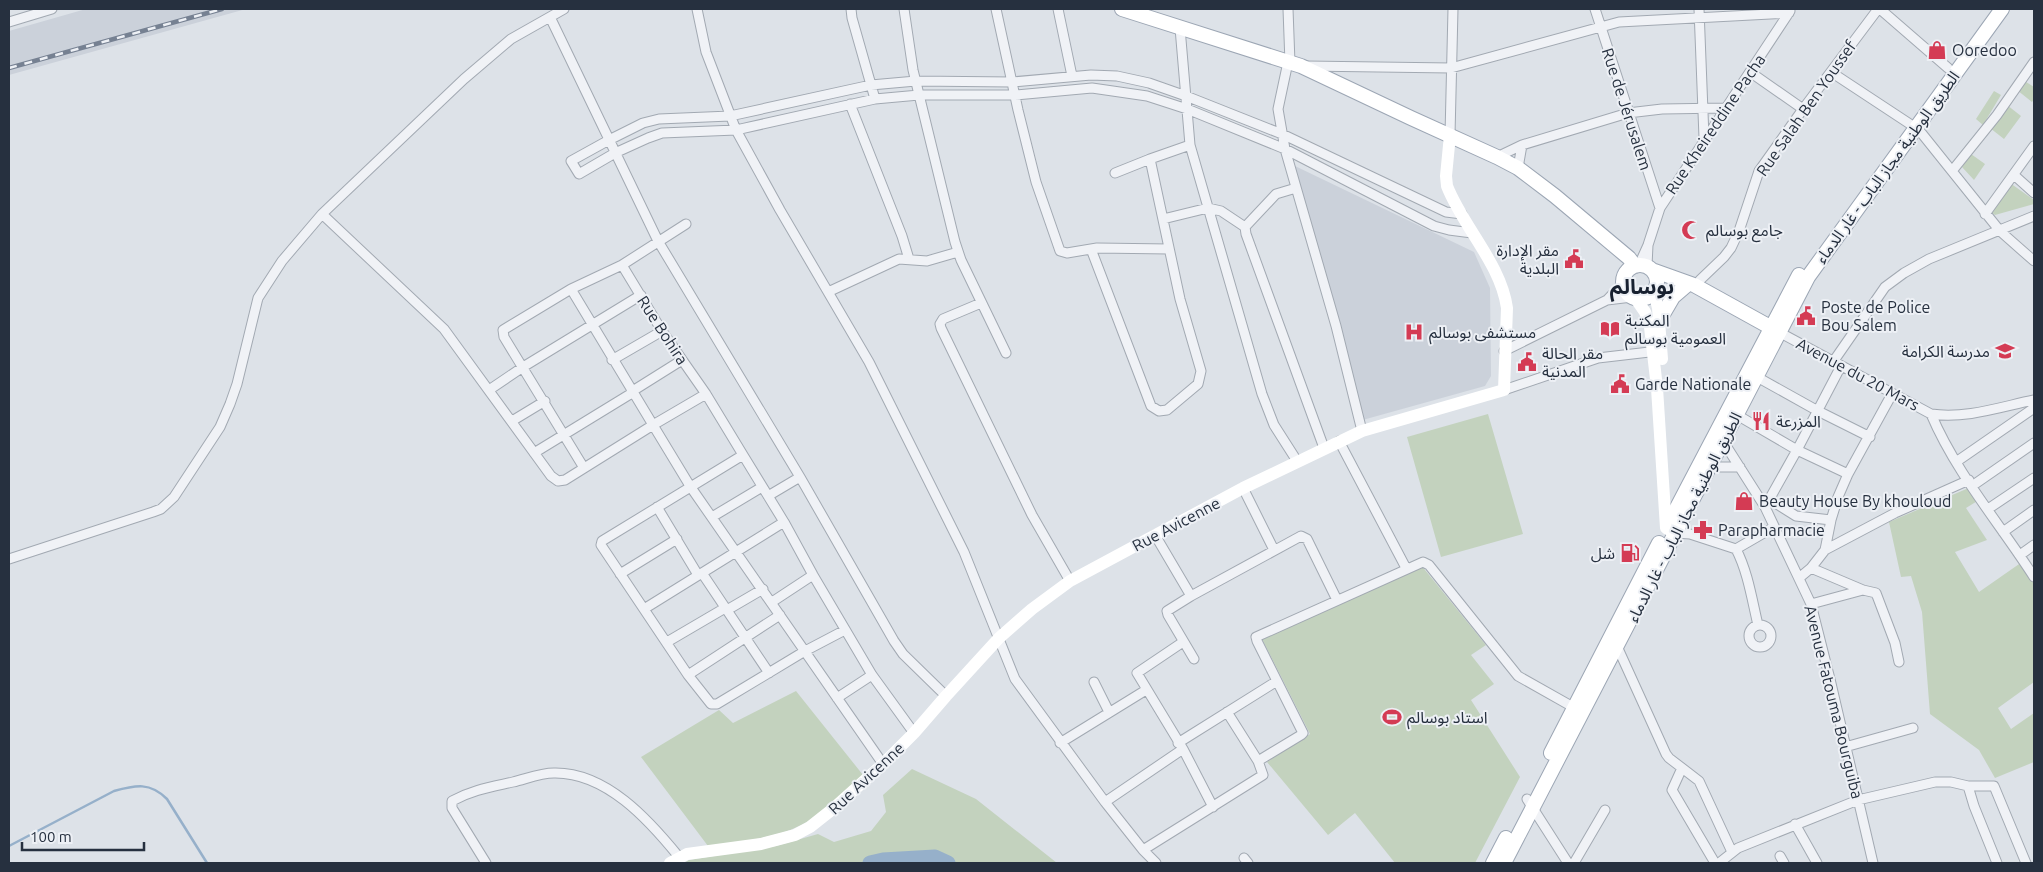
<svg xmlns="http://www.w3.org/2000/svg" width="2043" height="872" font-family="Ubuntu,'Noto Sans Arabic',sans-serif">
  <style>
    .built { fill: #cbd1da }
    .green { fill: #c3d2be }
    .lines { fill: none; stroke-linecap: round; stroke-linejoin: round }
    .stream { stroke: #96b0ca; stroke-width: 2.5 }
    .river { stroke: #96b0ca; stroke-width: 15 }
    .street-casing { stroke: #a2a9b2; stroke-width: 11 }
    .primary-casing { stroke: #9ca6b4; stroke-width: 16 }
    .street { stroke: #f0f2f6; stroke-width: 9 }
    .secondary { stroke: #fff; stroke-width: 12 }
    .primary { stroke: #fff; stroke-width: 14 }
    .rail-casing { stroke: #768192; stroke-width: 4.5 }
    .rail { stroke: #edf0f5; stroke-width: 2.5; stroke-dasharray: 8; stroke-linecap: butt }
    .labels { text-anchor: middle; dominant-baseline: central; stroke-width: 4; stroke-linejoin: round; paint-order: stroke }
    .poi-label { font-size: 16px; fill: #26303f; stroke: #edf0f5; text-anchor: start }
    .street-label { font-size: 16px; fill: #26303f; stroke: #edf0f5 }
    .district-label { font-size: 21px; font-weight: bold; fill: #182130; stroke: #edf0f5 }
  </style>
  <rect width="100%" height="100%" fill="#dde2e8"/>
  <!-- built -->
  <path class="built" d="M86 9H246L9 75V31Z
    M1295 166 1474 252 1490 288 1491 376 1485 386 1359 421Z"/>
  <!-- green -->
  <path class="green" d="M2023 80 2034 87V99L2032 102 2017 90Z
    M1994 91 2001 95 1983 125 1976 119Z
    M2007 105 2021 116 2004 139 1990 128Z
    M1971 154 1985 164 1974 180 1962 167Z
    M2010 183 2034 200V204L1995 215 1990 211Z
    M1488 414 1523 534 1441 557 1407 437Z
    M1971 487 1979 500 1966 508 1987 540 1955 552 1979 592 2022 562 2034 581V682L1998 708 2011 729 2034 713V762L1995 778 1979 750 1930 714 1922 612 1911 576 1901 577 1889 522Z
    M1421 565 1486 645 1471 655 1494 684 1471 700 1520 777 1475 863H1395L1355 813 1328 835 1267 762 1310 734 1262 639Z
    M796 691 863 775C845 791 828 810 807 822 777 839 741 841 708 846L641 757 719 710 733 723Z
    M912 769 976 799 1057 863H684L689 860 776 846 818 834 834 842 871 831 886 812 883 795Z"/>
  <g class="lines">
    <!-- stream -->
    <path class="stream" d="M9 846 114 791C136 785 150 782 167 799L207 863"/>
    <!-- river -->
    <path class="river" d="M870 863 883 860 935 857 948 863"/>
    <!-- street casing -->
    <g class="street-casing">
      <path id="street" d="M697 9 706 52 736 130 780 210 869 362 964 552 1015 679 1105 802 1143 850 1156 863
        M851 9 852 18 875 99
        M904 9 913 70 955 242 961 260 1006 353
        M996 9 1018 110 1036 182 1060 251 1067 253 1097 248 1169 249
        M1058 9 1072 76
        M1288 9 1290 63
        M1595 9 1660 208
        M1699 9 1704 138
        M1880 9 1948 68
        M550 17 658 241 800 477 894 641 903 654 946 696
        M9 22 52 9
        M1180 28 1190 145 1262 394 1274 425 1297 461
        M1288 62 1278 109 1285 149 1336 326 1362 431
        M1306 66 1451 68 1619 22 1789 13
        M1750 72 1803 109
        M1831 72 1919 130 2000 231 2034 261
        M850 104 902 236 909 259
        M1450 135 1453 9
        M1497 157 1522 145 1628 113 1662 109 1726 108
        M1518 168 1522 145
        M1952 171 1997 115 2034 62
        M1115 173 1150 159
        M2014 175 2034 193
        M1296 188 1276 194 1245 227 1246 234 1324 448
        M322 214 444 329 551 476 558 481 565 480 653 425 571 289
        M1462 214 1446 212 1282 134 1186 96 1149 83 1117 76 1091 75 1012 82 916 81 871 85 730 116 659 119 643 123 609 140 571 161 579 174 615 153 648 138 662 133 736 130 875 99 919 95H1015L1092 88 1147 96 1187 109 1285 149 1434 226 1449 230 1472 233
        M1985 214 2034 146
        M1163 219 1208 208 1221 211 1245 227
        M1091 249 1151 406 1159 411 1167 410 1198 384 1201 371 1180 299 1150 159 1190 145
        M622 265 662 331 706 394 743 455 784 522 813 575 872 675 914 733
        M1639 265 1648 245 1660 208 1790 11
        M1647 266 1648 245
        M1697 286 1700 280 1724 257 1731 248 1739 231 1759 171 1803 109 1878 9
        M828 292 899 259 927 261 958 252
        M1607 300 1623 283
        M981 303 943 319 940 324 941 328 1032 515 1070 581
        M1775 330 1931 414C1966 419 2000 407 2034 400
        M1504 351 1607 300 1632 297
        M612 360 662 331
        M1833 362 1885 287 1904 273 1929 259 2034 216
        M1757 377 1818 411 1870 437
        M489 390 523 367 641 295
        M1504 390 1598 358 1658 351
        M631 392 682 360
        M706 394 653 425 690 486 883 764
        M1931 414C1956 473 2000 524 2034 577
        M1737 415 1797 450 1848 474
        M512 421 545 401
        M1339 441 1406 568
        M1723 441 1765 507 1811 604 1830 679 1873 863
        M534 453 632 393
        M743 455 602 541 601 545 688 675 711 704H717L805 651 845 630
        M1956 462 2034 408
        M1710 467H1740
        M584 468 504 337 503 330 571 289 622 265 686 224
        M1972 486 2034 443
        M1243 488 1274 550
        M768 496 800 477
        M1769 499 1796 516 1831 520
        M657 507 698 575
        M1765 507 1797 450 1841 366
        M1988 509 2034 478
        M712 517 762 487
        M2003 532 2034 510
        M1675 533 1690 534 1736 549 1774 527
        M1155 535 1191 596
        M1736 549C1748 572 1752 600 1758 625
        M1825 550 1895 513 1969 480
        M2020 555 2034 545
        M9 559 153 512 161 509 174 497 220 427 230 404 237 384 258 298 282 261 322 214 464 79 511 39 564 9
        M1811 568 1863 590 1876 593 1895 643 1899 662
        M702 573 769 673
        M620 574 677 539
        M1799 578 1811 568 1825 550 1831 520 1838 497 1848 474 1892 394
        M772 602 813 575
        M1811 604 1863 590
        M644 609 784 522
        M727 610 763 589
        M1749 636a11 11 0 1 1 22 0a11 11 0 1 1-22 0Z
        M667 642 725 608
        M1183 642 1137 673 1183 749 1213 807
        M1616 644 1666 754 1669 758 1699 781 1732 852
        M1194 659 1168 615 1167 611 1191 596 1301 536 1307 539 1337 600
        M688 675 780 615
        M1094 682 1109 712
        M837 698 872 675
        M1060 743 1146 690
        M1178 743 1277 681
        M1845 747 1913 728
        M1258 761 1301 735 1303 733 1257 641 1256 637 1423 562 1429 565 1518 676 1573 707
        M1682 768 1672 790 1715 863
        M1968 786 1974 806 1997 863
        M1527 799 1568 863
        M1105 802 1183 749
        M1795 824 1817 863
        M1143 850 1263 775 1258 761 1227 712
        M1780 856 1784 863
        M1244 858 1248 863
        M486 863 452 808V801C472 790 491 787 513 782 526 779 540 773 554 773 606 772 649 820 679 857
        M1574 863 1605 810
        M1719 863 1738 848 1858 800 1935 782H1951L1968 786H1994L2026 863"/>
    </g>
    <!-- primary casing -->
    <g class="primary-casing">
      <path id="primary" d="M1122 9 1301 66 1411 118 1497 157 1518 168 1555 196 1629 258 1635 266
        M1623 282a17 17 0 1 1 34 0a17 17 0 1 1-34 0Z
        M1652 270 1694 285 1770 327
        M1659 321 1673 297 1687 285
        M1672 517 1799 275
        M1551 753C1587 683 1623 613 1659 543
        M1493 863 1506 838
        M1504 863 1808 277 2002 9"/>
    </g>
    <!-- street -->
    <use href="#street" class="street"/>
    <!-- secondary -->
    <path class="secondary" d="M1654 292 1658 308 1662 359
      M1636 299 1645 312 1650 327 1657 388 1666 528 1675 533
      M670 863 687 854 761 844 795 835 810 827 834 808 883 764 914 733 946 696 999 638 1032 609 1070 581 1243 488 1362 431 1504 390 1507 308C1501 264 1463 227 1447 186L1446 176 1450 135"/>
    <!-- primary -->
    <use href="#primary" class="primary"/>
    <!-- rail casing -->
    <g class="rail-casing">
      <path id="rail" d="M9 68 222 9"/>
    </g>
    <!-- rail -->
    <use href="#rail" class="rail"/>
  </g>
  <!-- icons -->
  <defs>
    <g id="shop-bare" transform="scale(1.5)"><path d="M-5-2.5h2.3a2.7 3.5 0 0 1 5.4 0H5L5.5 6h-11ZM-1.5-2.5h3a1.5 2.3 0 0 0-3 0Z" fill="#d43b54" stroke="#edf0f5" stroke-width="2.5" paint-order="stroke"/></g>
    <g id="mosque-bare" transform="scale(1.5)"><path d="M3.5-4.9A6 6 0 1 0 3.5 4.9A5 5 0 1 1 3.5-4.9Z" fill="#d43b54" stroke="#edf0f5" stroke-width="2.5" paint-order="stroke"/></g>
    <g id="civic-bare" transform="scale(1.5)"><path d="M-.6-6.5H3V-4.5H.6V-3L4-1V1h2V6H-6V1h2V-1L-.6-3ZM-1.2 2.5V6h2.4V2.5Z" fill="#d43b54" stroke="#edf0f5" stroke-width="2.5" paint-order="stroke"/></g>
    <g id="library-bare" transform="scale(1.5)"><path d="M-6-4Q-3-5.5-.7-3.5V5Q-3 3-6 4ZM6-4Q3-5.5 .7-3.5V5Q3 3 6 4Z" fill="#d43b54" stroke="#edf0f5" stroke-width="2.5" paint-order="stroke"/></g>
    <g id="hospital-bare" transform="scale(1.5)"><path d="M-5-5h3v3.5h4V-5h3V5h-3V1.5h-4V5h-3Z" fill="#d43b54" stroke="#edf0f5" stroke-width="2.5" paint-order="stroke"/></g>
    <g id="school-bare" transform="scale(1.5)"><path d="M0-5L7-2L0 1L-7-2ZM-4 1L0 2.5L4 1V4Q0 6-4 4Z" fill="#d43b54" stroke="#edf0f5" stroke-width="2.5" paint-order="stroke"/></g>
    <g id="restaurant-bare" transform="scale(1.5)"><path d="M-5-6h1v4h1v-4h1v4h1v-4h1v5L-1.5 .5V6h-2V.5L-5-1ZM5-6V6H3V1.5H1.5Q1.5-4 5-6Z" fill="#d43b54" stroke="#edf0f5" stroke-width="2.5" paint-order="stroke"/></g>
    <g id="pharmacy-bare" transform="scale(1.5)"><path d="M-2-6h4v4h4v4h-4v4h-4v-4h-4v-4h4Z" fill="#d43b54" stroke="#edf0f5" stroke-width="2.5" paint-order="stroke"/></g>
    <g id="fuel-bare" transform="scale(1.5)"><path d="M-5.5-6h7V0h2V4h1.3V-2.5L3-4.5l.8-.8L6-3V5H2.5V1h-1V6h-7ZM-4.2-4.7v3.2H.2V-4.7Z" fill="#d43b54" stroke="#edf0f5" stroke-width="2.5" paint-order="stroke"/></g>
    <g id="stadium-bare" transform="scale(1.5)"><path d="M0-5a6.5 5 0 1 0 0 10a6.5 5 0 1 0 0-10ZM-3.5-1.8h7v3.6h-7Z" fill="#d43b54" stroke="#edf0f5" stroke-width="2.5" paint-order="stroke"/></g>
  </defs>
  <g fill-rule="evenodd">
    <use href="#shop-bare" x="1937" y="50"/>
    <use href="#mosque-bare" x="1691" y="230"/>
    <use href="#civic-bare" x="1574" y="259"/>
    <use href="#civic-bare" x="1806" y="316"/>
    <use href="#library-bare" x="1610" y="329"/>
    <use href="#hospital-bare" x="1414" y="332"/>
    <use href="#school-bare" x="2005" y="351"/>
    <use href="#civic-bare" x="1527" y="362"/>
    <use href="#civic-bare" x="1620" y="384"/>
    <use href="#restaurant-bare" x="1761" y="421"/>
    <use href="#shop-bare" x="1744" y="501"/>
    <use href="#pharmacy-bare" x="1703" y="530"/>
    <use href="#fuel-bare" x="1630" y="553"/>
    <use href="#stadium-bare" x="1392" y="717"/>
  </g>
  <g class="labels">
    <!-- poi labels -->
    <g class="poi-label">
      <text x="1952" y="50">Ooredoo</text>
      <text x="1706" y="230">جامع بوسالم</text>
      <text x="1559" y="250" text-anchor="end">مقر الإدارة<tspan x="1559" dy="18">البلدية</tspan></text>
      <text x="1821" y="307">Poste de Police<tspan x="1821" dy="18">Bou Salem</tspan></text>
      <text x="1625" y="320">المكتبة<tspan x="1625" dy="18">العمومية بوسالم</tspan></text>
      <text x="1429" y="332">مستشفى بوسالم</text>
      <text x="1990" y="351" text-anchor="end">مدرسة الكرامة</text>
      <text x="1542" y="353">مقر الحالة<tspan x="1542" dy="18">المدنية</tspan></text>
      <text x="1635" y="384">Garde Nationale</text>
      <text x="1776" y="421">المزرعة</text>
      <text x="1759" y="501">Beauty House By khouloud</text>
      <text x="1718" y="530">Parapharmacie</text>
      <text x="1615" y="553" text-anchor="end">شل</text>
      <text x="1407" y="717">استاد بوسالم</text>
    </g>
    <!-- street labels -->
    <g class="street-label">
      <text transform="translate(1806 108) rotate(-55)">Rue Salah Ben Youssef</text>
      <text transform="translate(1627 109) rotate(72)">Rue de Jérusalem</text>
      <text transform="translate(1715 124) rotate(-56)">Rue Kheireddine Pacha</text>
      <text transform="translate(1887 167) rotate(-54)">الطريق الوطنية مجاز الباب - غار الدماء</text>
      <text transform="translate(663 330) rotate(57)">Rue Bohira</text>
      <text transform="translate(1858 374) rotate(28)">Avenue du 20 Mars</text>
      <text transform="translate(1684 517) rotate(-63)">الطريق الوطنية مجاز الباب - غار الدماء</text>
      <text transform="translate(1176 524) rotate(-28)">Rue Avicenne</text>
      <text transform="translate(1834 702) rotate(76)">Avenue Fatouma Bourguiba</text>
      <text transform="translate(866 778) rotate(-43)">Rue Avicenne</text>
    </g>
    <!-- district labels -->
    <g class="district-label">
      <text x="1642" y="286">بوسالم</text>
    </g>
  </g>
  <!-- border -->
  <rect width="2043" height="872" fill="none" stroke="#26303f" stroke-width="20"/>
  <!-- scale -->
  <path d="M22 842v8h122v-8" fill="none" stroke="#26303f" stroke-width="2.5"/>
  <text x="30" y="842" font-size="15" fill="#26303f" stroke="#edf0f5" stroke-width="4" paint-order="stroke">100 m</text>
</svg>
